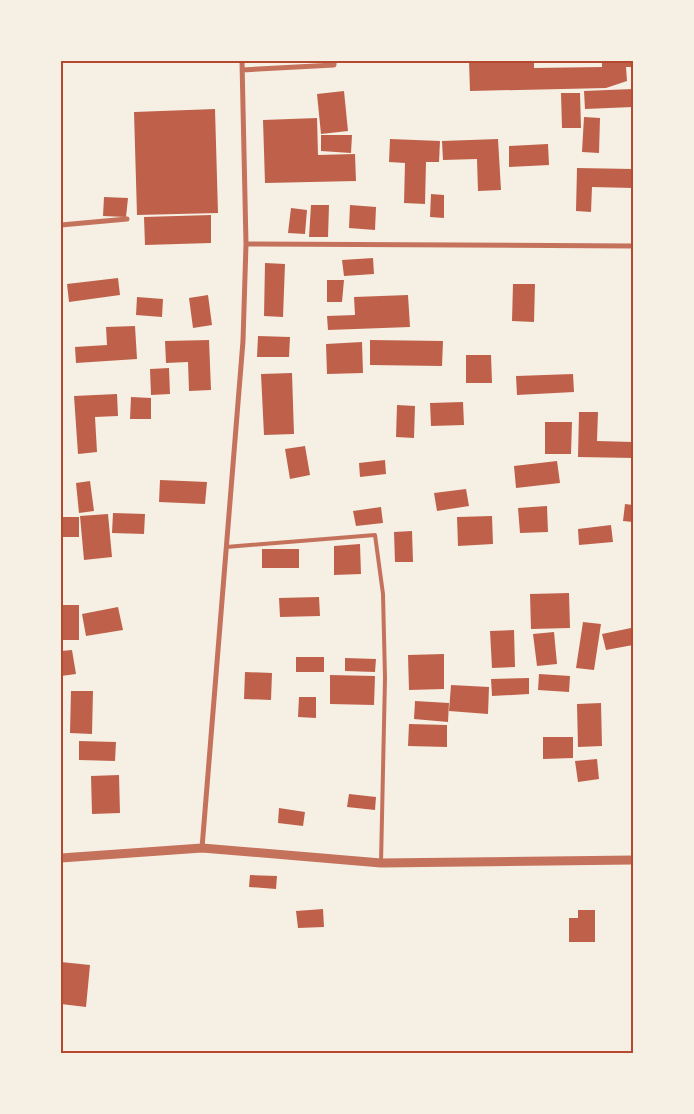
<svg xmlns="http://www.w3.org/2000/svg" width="694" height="1114" font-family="Jost,sans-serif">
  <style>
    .building { fill: #bf614a }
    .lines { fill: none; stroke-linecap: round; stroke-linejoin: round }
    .service { stroke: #c5725c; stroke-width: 4 }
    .minor { stroke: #c5725c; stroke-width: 5 }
    .tertiary { stroke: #c5725c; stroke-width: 9 }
    .neatline { fill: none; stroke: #b5482f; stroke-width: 2 }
  </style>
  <rect width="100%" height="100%" fill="#f6efe4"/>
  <!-- building -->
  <path class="building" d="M469 61H534V68L602 67V61H633V67H626L627 81 606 88 470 91Z
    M633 89V107L585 109 584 91Z
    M344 91 348 131 321 134 317 94Z
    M561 93H580L581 128H562Z
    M215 109 218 213 137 215 134 112Z
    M584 117 600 118 599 153 582 152Z
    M317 118 318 155 355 154 356 181 265 183 263 120Z
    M321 135H352L351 153 321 151Z
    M390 139 440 141 439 162H426L425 204 404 203 405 163 389 162Z
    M498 139 501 190 478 191 477 159 443 160 442 141Z
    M548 144 549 165 509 167V146Z
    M577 168 633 169V188L592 187 591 212 576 211Z
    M431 194 444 195V218L430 217Z
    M104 197 128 198 126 217 103 216Z
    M311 205H329L328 237H309Z
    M350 205 376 207 375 230 349 228Z
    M291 208 307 210 305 234 288 233Z
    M211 215V243L145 245 144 217Z
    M373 258 374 274 344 276 342 260Z
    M265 263 285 264 283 317 264 316Z
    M118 278 120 295 69 302 67 284Z
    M327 280H344L342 302H327Z
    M513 284H535L534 322 512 321Z
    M208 295 212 325 193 328 189 298Z
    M408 295 410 327 328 330 327 316 355 315 354 297Z
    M137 297 163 299 162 317 136 315Z
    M135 326 137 359 76 363 75 347 107 345 106 327Z
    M258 336 290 337 289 357H257Z
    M209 340 211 390 189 391 188 362 166 363 165 341Z
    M370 340 443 341 442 366 370 365Z
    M362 342 363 373 327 374 326 344Z
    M466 355H491L492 383H466Z
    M169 368 170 394 151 395 150 369Z
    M292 373 294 434 264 435 261 374Z
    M573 374 574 392 517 395 516 376Z
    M117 394 118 416 95 417 97 452 78 454 74 396Z
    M131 397 151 398V419H130Z
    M463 402 464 425 431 426 430 403Z
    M397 405 415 406 414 438 396 437Z
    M579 412H598L597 441 633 442V458L578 457Z
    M545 422H572L571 454H545Z
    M305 446 310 475 290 479 285 449Z
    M385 460 386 474 360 477 359 463Z
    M557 461 560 483 516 488 514 466Z
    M160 480 207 482 205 504 159 502Z
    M90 481 94 511 79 513 76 483Z
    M466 489 469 506 437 511 434 493Z
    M625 504 633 505V522L623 521Z
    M547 506 548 532 520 533 518 508Z
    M381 507 383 523 356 526 353 511Z
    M113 513 145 514 144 534 112 533Z
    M108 514 112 557 84 560 80 516Z
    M492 516 493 544 458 546 457 517Z
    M61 517H79V537H61Z
    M611 525 613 542 579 545 578 529Z
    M412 531 413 562H395L394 532Z
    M360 544 361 574 334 575V546Z
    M262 549H299V568H262Z
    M569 593 570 628 531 629 530 594Z
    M319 597 320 616 280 617 279 598Z
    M61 605H79V640H61Z
    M118 607 123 630 86 636 82 614Z
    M583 622 601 624 594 670 576 668Z
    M631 628 633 645 606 650 602 634Z
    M514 630 515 667 492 668 490 631Z
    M554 632 557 664 537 666 533 634Z
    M72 650 76 674 61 676V651Z
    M444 654V689L409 690 408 655Z
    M296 657H324V672H296Z
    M345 658 376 659 375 672 345 671Z
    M245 672 272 673 271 700 244 699Z
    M539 674 570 676 569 692 538 690Z
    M330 675 375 676 374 705 330 704Z
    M529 678V694L492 696 491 679Z
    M451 685 489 687 488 714 449 711Z
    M71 691H93L92 734 70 733Z
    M299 697H316V718L298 717Z
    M415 701 449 703 448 722 414 719Z
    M601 703 602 746 578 747 577 704Z
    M409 724 447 725V747L408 746Z
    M543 737H573V758L543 759Z
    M79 741 116 742 115 761 79 760Z
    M597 759 599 779 578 782 575 761Z
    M119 775 120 813 92 814 91 776Z
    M349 794 376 797 375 810 347 807Z
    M279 808 305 812 303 826 278 823Z
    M250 875 277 876 276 889 249 887Z
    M323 909 324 927 298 928 296 911Z
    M578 910H595V942H569V918H578Z
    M61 962 90 965 86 1007 61 1004Z"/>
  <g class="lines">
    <!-- service -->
    <path class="service" d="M226 547 375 535 383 594 385 678 381 863"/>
    <!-- minor -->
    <path class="minor" d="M242 70 334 65V61
      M61 225 127 219
      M246 244 633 246
      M202 848 243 341 246 244 242 61"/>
    <!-- tertiary -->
    <path class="tertiary" d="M61 858 202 848 381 863 633 860"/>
  </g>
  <!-- border -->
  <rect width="694" height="1114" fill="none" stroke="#f6efe4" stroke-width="125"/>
  <rect x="62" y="62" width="570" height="990" class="neatline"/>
</svg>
